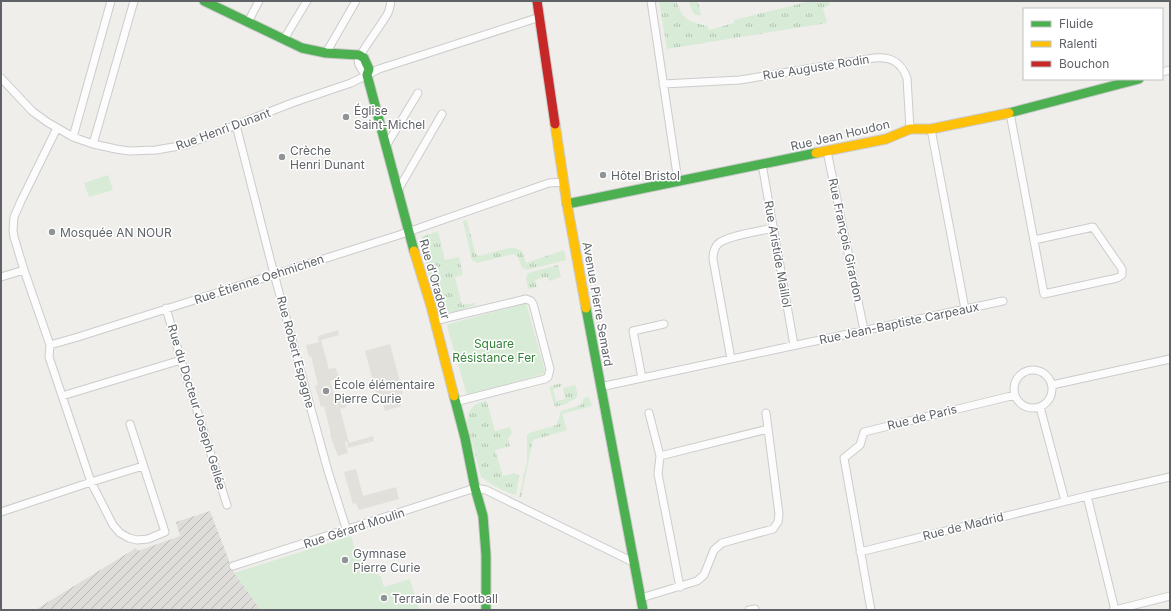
<svg xmlns="http://www.w3.org/2000/svg" width="1171" height="611" font-family="Inter,sans-serif">
  <style>
    .industrial { fill: url(#industrial-furrows) }
    .education { fill: #e2e0da }
    .grass { fill: url(#grass-tufts) }
    .park { fill: #d8ebd6 }
    .lines { fill: none; stroke-linecap: round; stroke-linejoin: round }
    .street-casing { stroke: #cbcccc; stroke-width: 9 }
    .fast-casing { stroke: #cacacb; stroke-width: 11 }
    .slow-casing { stroke: #cacacb; stroke-width: 11 }
    .jam-casing { stroke: #cacacb; stroke-width: 11 }
    .street { stroke: #fdfcfc; stroke-width: 7 }
    .fast { stroke: #4caf50; stroke-width: 9 }
    .slow { stroke: #ffc107; stroke-width: 9 }
    .jam { stroke: #c62828; stroke-width: 9 }
    .poi-dot { fill: #919496; stroke: #fff; stroke-width: 1.5 }
    .labels { text-anchor: middle; dominant-baseline: central; stroke-width: 3; stroke-linejoin: round; paint-order: stroke }
    .street-label { font-size: 12px; fill: #5f6368; stroke: #fff }
    .poi-label { font-size: 12px; fill: #5f6368; stroke: #fff; text-anchor: start }
    .park-label { font-size: 12px; fill: #348238; stroke: #fff }
  </style>
  <defs>
    <pattern id="industrial-furrows" width="10" height="10" patternUnits="userSpaceOnUse"><rect width="10" height="10" fill="#dfddda"/><path d="M-1 1l2-2M0 10L10 0M9 11l2-2" fill="none" stroke="#b8b7b5"/></pattern>
    <pattern id="grass-tufts" width="24" height="20" patternUnits="userSpaceOnUse"><rect width="24" height="20" fill="#d8ebd6"/><path d="M3 7l-1-3M5 7V3M7 7l1-3M15 17l-1-3M17 17v-4M19 17l1-3" fill="none" stroke="#b2c2b1"/></pattern>
  </defs>
  <rect width="100%" height="100%" fill="#efeeea"/>
  <!-- industrial -->
  <path class="industrial" d="M210 511 233 571 261 610H35L136 548 138 551 180 536 176 522Z"/>
  <!-- education -->
  <path class="education" d="M338 330 339 335 321 340 329 369 336 368 339 378 330 381 335 399 344 397 347 407 340 409 349 443 373 436 374 441 348 448 347 442H345L348 453 338 456 330 435 331 434 324 406 321 407 315 386 318 385 311 356 309 357 306 345 319 342 318 336Z
    M390 344 403 393 398 395 401 406 385 411 382 399 378 400 365 351Z
    M356 469 363 496 396 487 399 499 359 510 357 505 355 503 353 504 344 472Z"/>
  <!-- grass -->
  <path class="grass" d="M659 1H676C683 20 688 22 708 26L709 30 734 23V20L811 1H829L830 5 823 8 827 23 667 49Z
    M689 1H701L698 2 701 15C692 17 691 8 689 1Z
    M467 220 475 253 479 256 509 248H515L522 251 526 263 564 250 566 260 527 270 522 268 518 257 513 254 477 263 472 260 463 221Z
    M438 231 445 260 459 257 463 275 455 277 462 305 475 303V305L453 313 445 311 437 304 420 243 422 237Z
    M558 265 561 277 549 281 547 277 535 280 537 287 528 289 526 278 528 273Z
    M561 383 562 386 553 389 556 401 565 399 563 388 575 385C578 395 580 398 569 401V403L555 407 549 387Z
    M589 397 592 406 562 414 567 430 533 440 521 497H519L527 462V435L529 433 557 425 561 411 581 405 584 398Z
    M486 401 487 402 495 431 510 427 512 433 508 439 510 446 495 450 503 476 515 473 519 476 516 495C503 491 492 485 481 477L467 422C468 410 473 403 486 401Z"/>
  <!-- park -->
  <path class="park" d="M108 175 113 190 89 197 84 183Z
    M526 303 545 371 543 374 467 395 447 326 449 324Z
    M351 536 357 556 381 577 384 587 410 579 419 610H261L234 573Z"/>
  <g class="lines">
    <!-- street casing -->
    <g class="street-casing">
      <path id="street" d="M651 1 678 181
        M248 22 259 1
        M284 39 307 1
        M326 53 356 1
        M1162 72 1170 70
        M367 75C363 72 358 66 358 60 358 56 384 21 388 13 390 9 390 5 391 1
        M1 78 32 111 47 122 73 137 93 144 116 149 129 151 156 150 185 145 292 103 351 83 379 69 540 17
        M663 84 740 80 874 58C891 56 901 62 907 78L910 129
        M1010 113 1044 294 1117 278 1122 275V269L1093 227 1034 240
        M236 125 274 274 328 471 347 531
        M931 129 965 309
        M73 137 111 1
        M93 144 134 1
        M386 146 418 93
        M827 151 864 330
        M762 164 794 345
        M398 190 442 114
        M24 270 14 237 13 230 14 217 21 201 57 128
        M1 277 24 270 50 345 49 357 91 482 113 525 120 533 129 538 137 540 148 539 165 532 130 424
        M166 308 181 360 227 505
        M434 321 526 299 531 301 533 304 550 369 548 377 545 379 455 402
        M50 345 78 337 399 235 549 183 564 182
        M731 359 713 259C713 254 714 248 718 244 725 236 761 231 773 228
        M1014 389a19 19 0 1 1 38 0a19 19 0 1 1-38 0Z
        M642 378 633 331 664 324
        M1052 385 1170 359
        M600 387 1003 301
        M62 396 181 360
        M1040 407 1065 501
        M649 413 660 456 658 474 680 587
        M660 456 768 429
        M1087 496 1170 477
        M1 512 91 482 143 466
        M860 552 1087 496 1115 610H1113
        M233 566 475 488 486 490 633 562
        M641 598 697 581 704 575 714 550 722 543 773 529 778 522 779 514 766 413
        M749 610 755 609
        M871 610 844 458 860 445 864 432 1015 395
        M1115 610 1170 596"/>
    </g>
    <!-- fast casing -->
    <g class="fast-casing">
      <path id="fast" d="M204 1 302 48 326 53 359 55 364 58 369 69 367 75 414 251
        M1009 113 1139 79
        M567 204 816 153
        M586 308 643 610
        M454 396 465 438 475 488 483 516 486 555V610"/>
    </g>
    <!-- slow casing -->
    <g class="slow-casing">
      <path id="slow" d="M555 124 567 204 586 308
        M816 153 886 139 910 129H931L1009 113
        M414 251 431 306 454 396"/>
    </g>
    <!-- jam casing -->
    <g class="jam-casing">
      <path id="jam" d="M537 1 555 124"/>
    </g>
    <!-- street -->
    <use href="#street" class="street"/>
    <!-- fast -->
    <use href="#fast" class="fast"/>
    <!-- slow -->
    <use href="#slow" class="slow"/>
    <!-- jam -->
    <use href="#jam" class="jam"/>
  </g>
  <!-- markers -->
  <g class="poi-dot">
    <circle cx="346" cy="117" r="4"/>
    <circle cx="282" cy="157" r="4"/>
    <circle cx="603" cy="175" r="4"/>
    <circle cx="52" cy="232" r="4"/>
    <circle cx="326" cy="391" r="4"/>
    <circle cx="345" cy="560" r="4"/>
    <circle cx="384" cy="598" r="4"/>
  </g>
  <g class="labels">
    <!-- street labels -->
    <g class="street-label">
      <text transform="translate(816 67) rotate(-9)">Rue Auguste Rodin</text>
      <text transform="translate(223 129) rotate(-20)">Rue Henri Dunant</text>
      <text transform="translate(840 135) rotate(-13)">Rue Jean Houdon</text>
      <text transform="translate(846 240) rotate(78)">Rue François Girardon</text>
      <text transform="translate(778 254) rotate(80)">Rue Aristide Maillol</text>
      <text transform="translate(259 279) rotate(-18)">Rue Étienne Oehmichen</text>
      <text transform="translate(435 279) rotate(74)">Rue d'Oradour</text>
      <text transform="translate(598 304) rotate(80)">Avenue Pierre Semard</text>
      <text transform="translate(899 323) rotate(-12)">Rue Jean-Baptiste Carpeaux</text>
      <text transform="translate(296 352) rotate(75)">Rue Robert Espagne</text>
      <text transform="translate(197 407) rotate(73)">Rue du Docteur Joseph Gellée</text>
      <text transform="translate(922 417) rotate(-14)">Rue de Paris</text>
      <text transform="translate(963 526) rotate(-14)">Rue de Madrid</text>
      <text transform="translate(354 528) rotate(-18)">Rue Gérard Moulin</text>
    </g>
    <!-- poi labels -->
    <g class="poi-label">
      <text x="354" y="110">Église<tspan x="354" dy="14">Saint-Michel</tspan></text>
      <text x="290" y="150">Crèche<tspan x="290" dy="14">Henri Dunant</tspan></text>
      <text x="611" y="175">Hôtel Bristol</text>
      <text x="60" y="232">Mosquée AN NOUR</text>
      <text x="334" y="384">École élémentaire<tspan x="334" dy="14">Pierre Curie</tspan></text>
      <text x="353" y="553">Gymnase<tspan x="353" dy="14">Pierre Curie</tspan></text>
      <text x="392" y="598">Terrain de Football</text>
    </g>
    <!-- park labels -->
    <g class="park-label">
      <text x="494" y="343">Square<tspan x="494" dy="14">Résistance Fer</tspan></text>
    </g>
  </g>
  <!-- border -->
  <rect width="1171" height="611" fill="none" stroke="#5f6368" stroke-width="4"/>
  <!-- legend -->
  <rect x="1023" y="8" width="140" height="72" fill="#ffffff" stroke="#bfc1c3"/>
  <rect x="1031" y="21" width="20" height="6" fill="#4caf50" stroke="#bfc1c3"/>
  <text x="1059" y="28" font-size="12" fill="#5f6368">Fluide</text>
  <rect x="1031" y="41" width="20" height="6" fill="#ffc107" stroke="#bfc1c3"/>
  <text x="1059" y="48" font-size="12" fill="#5f6368">Ralenti</text>
  <rect x="1031" y="61" width="20" height="6" fill="#c62828" stroke="#bfc1c3"/>
  <text x="1059" y="68" font-size="12" fill="#5f6368">Bouchon</text>
</svg>
